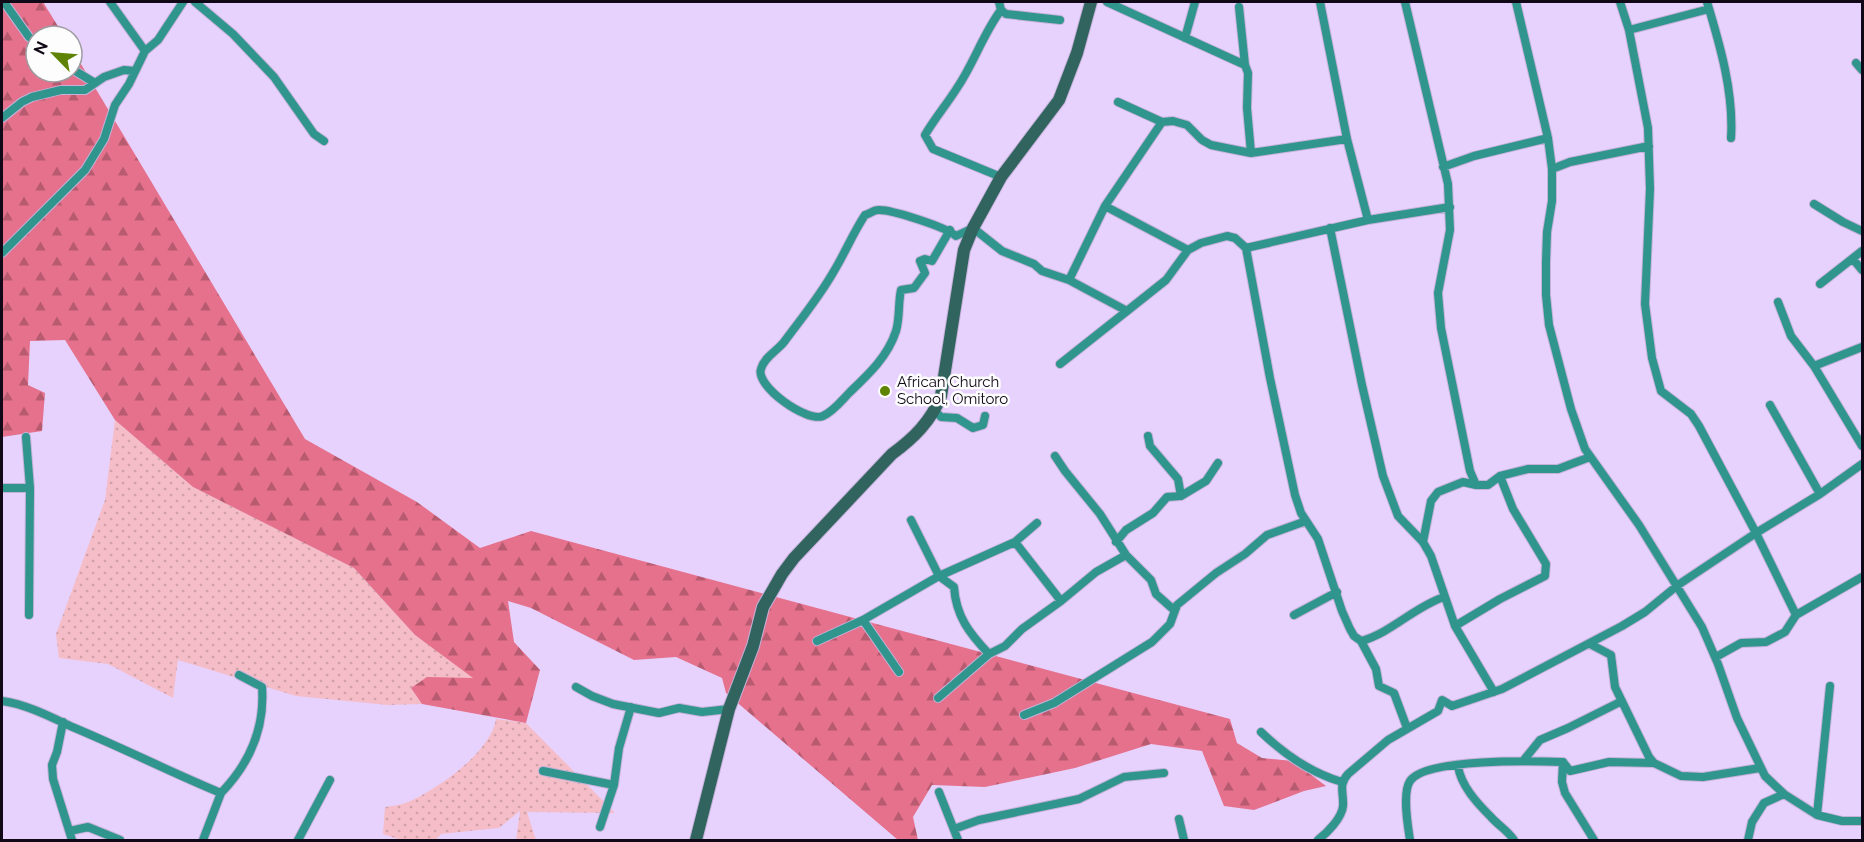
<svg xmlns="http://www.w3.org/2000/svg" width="1864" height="842" font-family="Raleway,sans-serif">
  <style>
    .grass { fill: url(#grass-dots) }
    .forest { fill: url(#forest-firs) }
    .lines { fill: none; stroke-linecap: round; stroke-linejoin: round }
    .street-casing { stroke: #c5b2d9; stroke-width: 10 }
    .secondary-casing { stroke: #c5b2d9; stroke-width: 14 }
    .street { stroke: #2f958d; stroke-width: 8 }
    .secondary { stroke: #31645f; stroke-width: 12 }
    .poi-dot { fill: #5f8405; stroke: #fdfdfd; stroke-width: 2 }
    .labels { text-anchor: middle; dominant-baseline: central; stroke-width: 5; stroke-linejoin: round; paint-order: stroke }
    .poi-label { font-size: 15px; fill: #100817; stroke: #fdfdfd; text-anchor: start }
  </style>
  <defs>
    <pattern id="grass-dots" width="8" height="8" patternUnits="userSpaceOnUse" patternTransform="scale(1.5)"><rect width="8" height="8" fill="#f5bdc7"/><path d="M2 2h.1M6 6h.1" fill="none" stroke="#d1a1aa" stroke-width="1.8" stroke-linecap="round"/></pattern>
    <pattern id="forest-firs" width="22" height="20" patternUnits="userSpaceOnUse" patternTransform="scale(1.5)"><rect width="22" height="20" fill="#e5718c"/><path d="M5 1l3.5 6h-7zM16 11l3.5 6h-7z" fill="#b85b71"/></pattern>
  </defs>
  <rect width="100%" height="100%" fill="#e7d2fe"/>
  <!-- grass -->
  <path class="grass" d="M115 420 193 487 354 568 415 635 474 678 411 688 422 704 388 705 296 696 178 660 173 698 108 664 59 658 56 634 105 500Z
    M496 719 526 723 615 813 527 812 536 840H516L520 811 499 828 441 834 436 840H401L383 834 385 807C393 806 401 805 408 802 438 789 491 752 496 719Z"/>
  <!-- forest -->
  <path class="forest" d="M2 2H43L64 36H36V72H72V49L305 439 417 502 480 548 531 531 1230 719 1237 743 1262 758 1293 761 1326 786 1304 791 1254 810 1224 806 1202 751 1151 744 1075 768 985 787 932 785 913 817 918 840H898L726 693 722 678 676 657 634 660 531 608 508 601 514 642 540 670 526 723 422 704 411 688 427 677 473 678 415 635 354 568 193 487 115 420 65 340 30 341 28 385 45 393 42 431 2 437Z"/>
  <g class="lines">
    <!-- street casing -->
    <g class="street-casing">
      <path id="street" d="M4 2 29 37 36 42
        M110 2 145 51
        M195 2 233 34 274 77 314 134 324 141
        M999 2 1001 10 1006 14 1060 20
        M1107 2 1245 65
        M1320 2 1347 139 1368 220
        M1405 2 1448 184 1450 230 1438 293 1441 328 1470 471 1476 485H1488L1500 476 1528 469H1558L1590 457
        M1516 2 1548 138 1552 169V201L1547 232 1546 262V295L1549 325 1571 409 1585 449 1639 525 1702 627 1718 664 1737 718 1765 776 1784 794 1817 815 1842 821H1862
        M1620 2 1629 30 1648 128 1650 189 1645 304 1652 358 1661 391 1691 414 1699 426 1756 533 1796 615
        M1707 2C1720 45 1734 93 1731 138
        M1239 7 1245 65 1248 73 1247 108 1251 153
        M1629 30 1709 9
        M1185 38 1195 2
        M1856 63 1862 70
        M72 69 95 83
        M1118 102 1162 122 1173 121 1187 125 1202 140 1211 145 1251 153 1347 139
        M2 118 22 102 32 97 61 90H85L104 77 124 70 135 71
        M1443 167 1474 156 1548 138
        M1552 169 1570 162 1649 146
        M1001 177 933 149 925 135C935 118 947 104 957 88 974 63 983 34 1001 10
        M1814 204 1843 222 1862 231
        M1105 206 1188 250
        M1330 228 1362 385 1383 476 1398 516 1423 542 1431 556 1455 626 1494 692
        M950 230 932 261 925 259 920 261 925 273 914 288 901 290C898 303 900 318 896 331 888 356 869 374 850 392 842 400 834 411 823 416 807 423 755 386 761 369 764 357 777 351 784 342 801 319 820 296 834 271 845 253 853 233 865 215 869 214 874 210 878 210 890 209 946 227 956 236L973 228 1002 251 1034 264 1042 271 1069 280 1127 311 1166 280 1188 250 1201 243 1227 236 1235 238 1246 248 1368 220 1450 207
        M1246 248 1270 378 1295 495 1301 513 1318 539 1342 611 1350 629 1354 636 1361 641 1376 669 1379 686 1394 693 1407 728
        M2 253 85 170 104 139 115 105 129 84 145 51 158 40 183 2
        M1853 259 1862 270
        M1069 280 1105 206 1162 122
        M1820 284 1862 251
        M1778 302 1791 336 1814 366 1862 446
        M1060 364 1127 311
        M1814 366 1862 347
        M1770 405 1820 494
        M935 411 941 417 957 418 973 428 983 425 985 416
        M1148 436 1150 446 1178 479 1181 496
        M26 437 30 488 29 615
        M1055 456 1065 471 1100 514 1126 555 1151 580 1156 594 1174 610
        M2 488H30
        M911 520 939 576 954 587C956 616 969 633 989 654
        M1015 542 1061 601
        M1116 542 1126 530 1153 513 1167 497 1181 496 1206 481 1218 463
        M1423 542 1431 501 1438 492 1463 482 1476 485
        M1294 615 1337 592
        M863 620 899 672
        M1455 626 1500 599 1545 576 1546 564 1513 509 1500 476
        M817 641 863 620 939 576 1015 542 1037 523
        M1361 641C1391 633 1414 607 1444 597
        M1590 644 1611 655 1615 687 1649 757 1654 763
        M1716 657 1741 643 1766 642 1785 632 1796 615 1862 577
        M576 687 592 696 613 704 659 713 679 708 702 712 729 709
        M938 698 989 654 1005 646 1022 629 1061 601 1096 572 1126 555
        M2 701C25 704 49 716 70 726 121 747 170 772 221 793L203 840
        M1024 715 1054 703 1152 642 1170 624 1177 605 1216 573 1245 554 1267 535 1306 521
        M63 722 57 752 52 765 53 779 72 840
        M1261 732C1285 755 1311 773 1342 782
        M1523 761 1540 740 1568 728 1622 701
        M1563 762 1562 782 1565 793 1594 840
        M1458 766C1461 786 1477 803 1491 817 1499 826 1507 830 1514 840
        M543 771 614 785
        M939 792 958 840
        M221 793C249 764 265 728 262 687L239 675
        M1817 815 1830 686
        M1179 819 1184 840
        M600 827 614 785 619 748 631 707
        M954 829 979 820 1079 799 1124 777 1164 773
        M70 831 88 827 120 840
        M298 840 330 780
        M1318 840C1327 833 1342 818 1343 806 1344 793 1338 785 1348 774L1388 740 1438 711 1442 700 1452 706 1502 689 1622 626 1645 612 1678 585 1756 533 1820 494 1862 464
        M1410 840C1408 827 1402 793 1410 781 1425 758 1535 761 1563 762L1570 771 1609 762 1654 763 1681 776 1703 777 1760 768
        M1748 840 1752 822 1764 803 1784 794"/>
    </g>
    <!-- secondary casing -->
    <g class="secondary-casing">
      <path id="secondary" d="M696 840 729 709 753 646 763 607 782 574 794 558 892 454C914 438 931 421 941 396L964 250 973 228 1001 177 1059 100 1077 53 1091 2"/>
    </g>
    <!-- street -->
    <use href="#street" class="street"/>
    <!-- secondary -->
    <use href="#secondary" class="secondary"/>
  </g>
  <!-- markers -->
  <circle class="poi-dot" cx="885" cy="391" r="6"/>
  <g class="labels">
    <!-- poi labels -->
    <g class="poi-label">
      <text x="897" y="382">African Church<tspan x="897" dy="17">School, Omitoro</tspan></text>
    </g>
  </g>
  <!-- border -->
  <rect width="1864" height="842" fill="none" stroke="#100817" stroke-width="6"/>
  <!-- north arrow -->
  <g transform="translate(54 54) rotate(295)"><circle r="28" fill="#fdfdfd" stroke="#9e9ba1" stroke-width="1.5"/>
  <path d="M0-4.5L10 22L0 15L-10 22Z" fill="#5f8405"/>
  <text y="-9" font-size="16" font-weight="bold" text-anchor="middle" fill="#100817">N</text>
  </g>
</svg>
